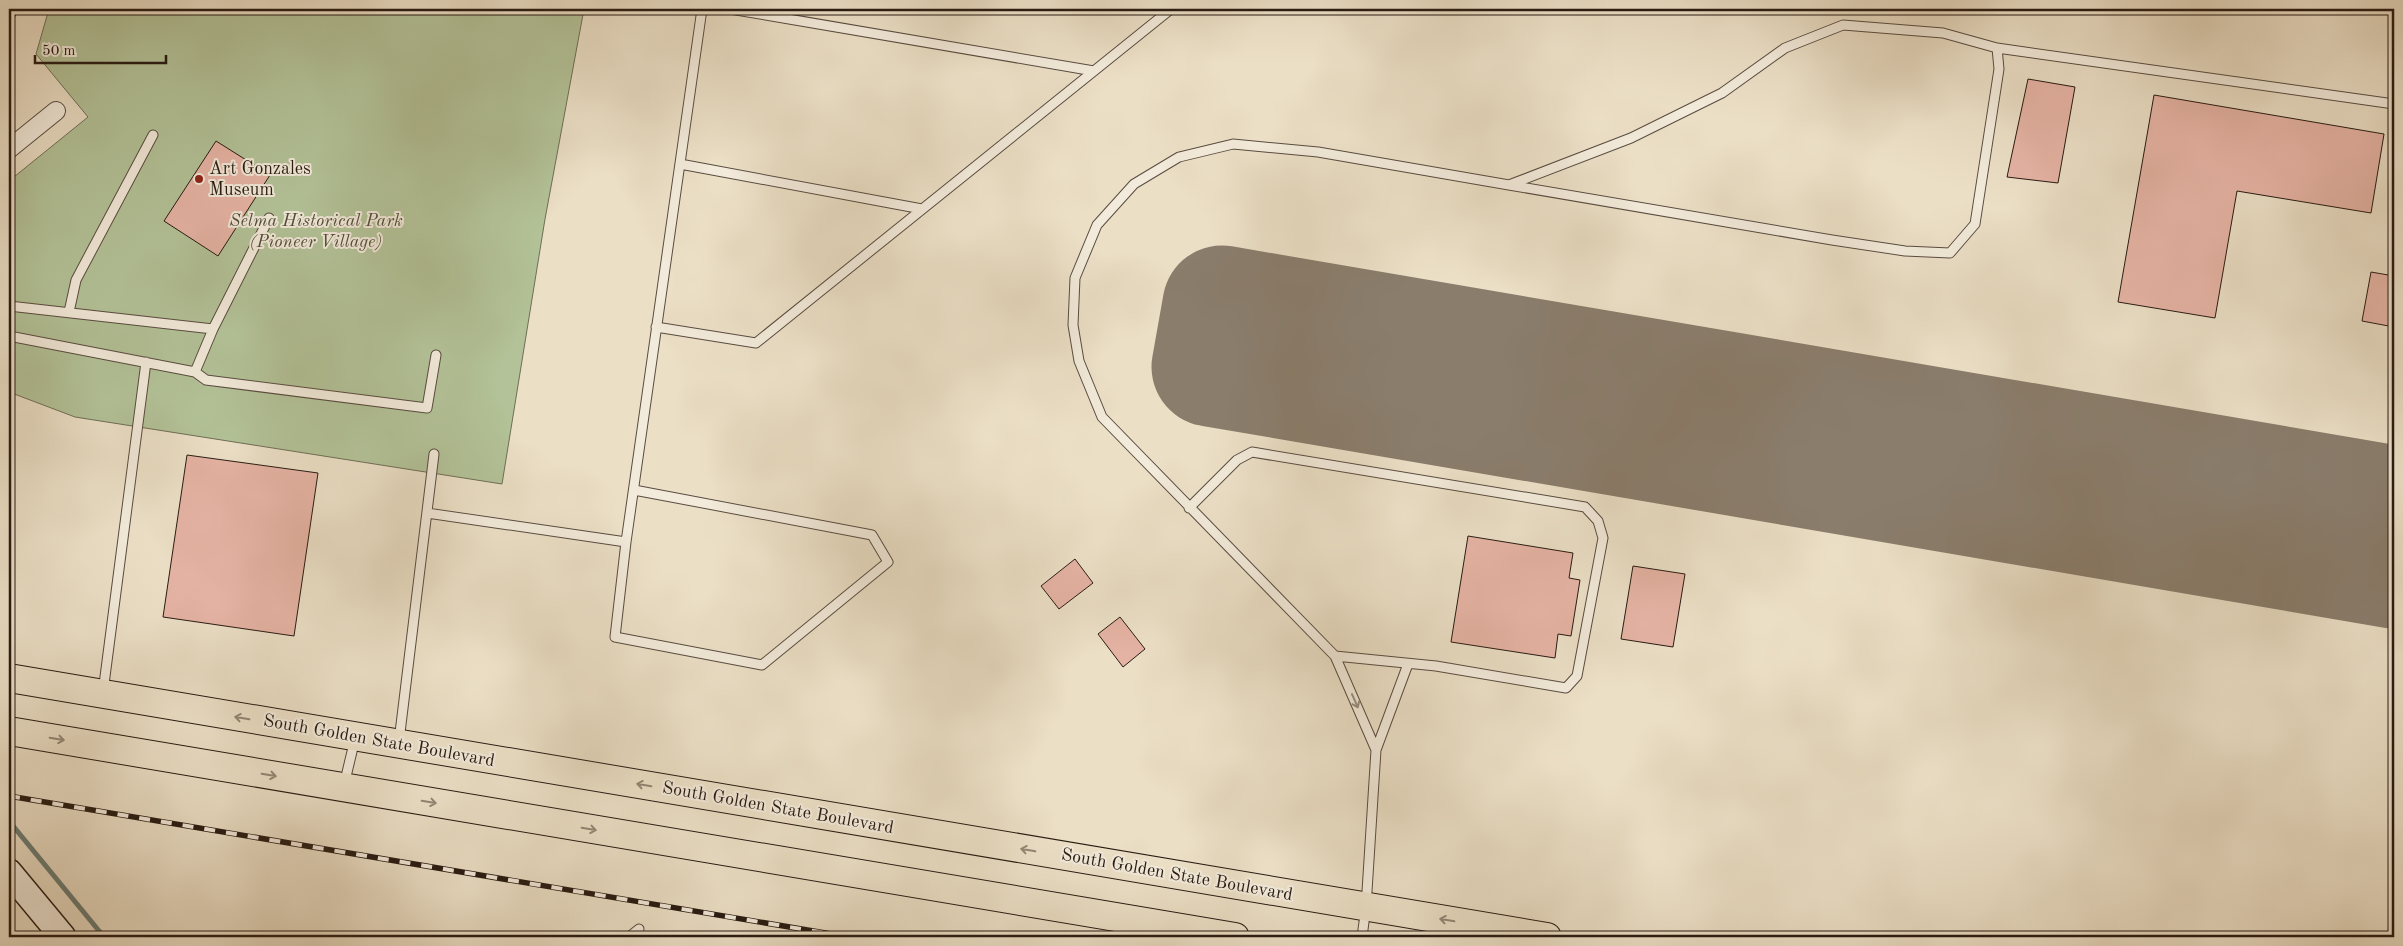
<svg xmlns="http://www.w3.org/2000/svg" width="2403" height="946" font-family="'Old Standard TT',serif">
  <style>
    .green { fill: #b3c298; stroke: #6e6e56 }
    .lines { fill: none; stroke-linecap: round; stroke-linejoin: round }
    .stream { stroke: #6b7c74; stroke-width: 5 }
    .runway { stroke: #8a7d6c; stroke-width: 119 }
    .building { fill: #e5b3a4; stroke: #281b13 }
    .lane-casing { stroke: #594c40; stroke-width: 11 }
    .street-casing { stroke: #594c40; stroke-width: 20 }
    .secondary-casing { stroke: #281b13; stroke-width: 28 }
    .primary-casing { stroke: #281b13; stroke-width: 30 }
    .lane { stroke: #f2eada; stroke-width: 9 }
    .street { stroke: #f2eada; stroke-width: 18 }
    .secondary { stroke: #f2eada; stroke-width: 25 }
    .primary { stroke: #ebdfc6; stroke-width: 28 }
    .rail-casing { stroke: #281b13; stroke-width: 5.5 }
    .rail { stroke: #f2eada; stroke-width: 4; stroke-dasharray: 11; stroke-linecap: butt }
    .oneway { stroke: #978d80 }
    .oneway2 { stroke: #938775 }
    .poi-dot { fill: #8f2418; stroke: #f2eada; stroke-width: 2 }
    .labels { text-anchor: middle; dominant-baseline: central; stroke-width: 4; stroke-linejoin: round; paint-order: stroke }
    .poi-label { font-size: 18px; fill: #281b13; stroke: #f2eada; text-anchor: start }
    .park-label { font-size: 18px; font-style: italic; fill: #524d3b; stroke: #f2eada }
    .street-label { font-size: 18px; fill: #281b13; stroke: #f2eada }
  </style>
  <rect width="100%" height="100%" fill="#ebdfc6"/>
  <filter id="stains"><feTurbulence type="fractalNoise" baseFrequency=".004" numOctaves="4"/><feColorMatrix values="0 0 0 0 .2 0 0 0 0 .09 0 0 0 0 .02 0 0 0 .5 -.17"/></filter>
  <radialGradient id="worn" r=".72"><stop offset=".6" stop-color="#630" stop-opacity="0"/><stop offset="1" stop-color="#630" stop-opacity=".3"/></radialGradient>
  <!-- green -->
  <path class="green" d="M49 9H584L545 219 502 484 75 417 9 392V181L88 117 36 54Z"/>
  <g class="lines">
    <!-- stream -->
    <path class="stream" d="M9 821 104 937"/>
    <!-- runway -->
    <path class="runway" d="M2394 505 1222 305 1211 367 2394 569"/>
  </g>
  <!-- building -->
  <path class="building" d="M2028 79 2075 87 2058 183 2007 177Z
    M2154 95 2384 134 2371 213 2237 191 2215 318 2118 302Z
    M216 141 270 175 218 256 164 221Z
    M2371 272 2394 276V327L2362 321Z
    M187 455 318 473 294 636 163 617Z
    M1468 536 1573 553 1569 578 1580 580 1571 636 1558 634 1555 658 1451 642Z
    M1075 559 1093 583 1059 609 1041 586Z
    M1633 566 1685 574 1673 647 1621 639Z
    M1120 617 1145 649 1123 667 1098 634Z"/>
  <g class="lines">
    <!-- lane casing -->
    <g class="lane-casing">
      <path id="lane" d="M730 9 1094 71
        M9 17 13 9
        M1997 48 2394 104
        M680 164 922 209
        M9 306 213 329 269 218
        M69 312 76 280 153 135
        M656 327 756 343 1171 9
        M213 329 195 372 206 380 427 408 436 355
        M9 336 195 372
        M634 490 872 535 888 562 762 665 615 637 626 542 702 9
        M1189 508 1237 460 1252 452 1585 507 1598 521 1603 538 1577 676 1566 688 1436 666 1335 656
        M427 513 626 542
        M103 692 146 362
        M399 741 434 454
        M1376 750 1335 656 1102 417 1079 361 1073 325 1075 278 1097 225 1134 184 1179 157 1233 144 1318 152 1509 185 1631 138 1722 93 1785 48 1843 25 1943 33 1997 48 1999 69 1975 224 1950 253 1905 251 1832 240 1509 185
        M344 785 355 739
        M629 937 639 929
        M1362 937 1366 907 1376 750 1408 664"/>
    </g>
    <!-- street casing -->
    <g class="street-casing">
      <path id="street" d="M9 149 56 111"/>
    </g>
    <!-- secondary casing -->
    <g class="secondary-casing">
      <path id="secondary" d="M9 872 63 937"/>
    </g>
    <!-- primary casing -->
    <g class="primary-casing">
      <path id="primary" d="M9 678 1547 937
        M9 731 1235 937"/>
    </g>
    <!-- lane -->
    <use href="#lane" class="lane"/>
    <!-- street -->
    <use href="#street" class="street"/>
    <!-- secondary -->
    <use href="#secondary" class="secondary"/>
    <!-- primary -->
    <use href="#primary" class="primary"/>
    <!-- rail casing -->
    <g class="rail-casing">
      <path id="rail" d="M9 796 849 937"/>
    </g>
    <!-- rail -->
    <use href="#rail" class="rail"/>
  </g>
  <!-- one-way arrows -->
  <defs><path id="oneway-shaft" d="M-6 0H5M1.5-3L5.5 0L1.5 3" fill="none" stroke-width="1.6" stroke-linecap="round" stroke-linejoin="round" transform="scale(1.25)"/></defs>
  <use class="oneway" href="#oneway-shaft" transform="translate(1355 701) rotate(66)"/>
  <g class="oneway2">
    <use href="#oneway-shaft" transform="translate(242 718) rotate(-170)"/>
    <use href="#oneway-shaft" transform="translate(57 739) rotate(10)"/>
    <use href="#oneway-shaft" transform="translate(269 775) rotate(10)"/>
    <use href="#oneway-shaft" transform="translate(644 785) rotate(-170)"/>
    <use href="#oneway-shaft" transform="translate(429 802) rotate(10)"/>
    <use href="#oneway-shaft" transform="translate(589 829) rotate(10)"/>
    <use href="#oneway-shaft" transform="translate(1028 850) rotate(-170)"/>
    <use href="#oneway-shaft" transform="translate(1447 920) rotate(-170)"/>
  </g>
  <!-- markers -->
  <circle class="poi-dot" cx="199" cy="179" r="5"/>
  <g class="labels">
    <!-- poi labels -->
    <g class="poi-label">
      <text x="209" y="169">Art Gonzales<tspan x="209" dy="21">Museum</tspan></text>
    </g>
    <!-- park labels -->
    <g class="park-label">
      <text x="316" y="221">Selma Historical Park<tspan x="316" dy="21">(Pioneer Village)</tspan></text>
    </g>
    <!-- street labels -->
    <g class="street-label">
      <text transform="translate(379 741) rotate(10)">South Golden State Boulevard</text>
      <text transform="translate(778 808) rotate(10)">South Golden State Boulevard</text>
      <text transform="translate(1177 875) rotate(10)">South Golden State Boulevard</text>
    </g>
  </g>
  <!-- margin -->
  <rect width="2403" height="946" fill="none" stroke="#ebdfc6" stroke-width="30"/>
  <rect x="10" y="10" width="2383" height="926" fill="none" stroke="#281b13" stroke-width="2.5"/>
  <rect x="15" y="15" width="2373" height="916" fill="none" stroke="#281b13"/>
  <!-- scale -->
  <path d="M35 55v8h131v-8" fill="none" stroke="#281b13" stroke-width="2.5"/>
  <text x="42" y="55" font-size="15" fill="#281b13" stroke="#f2eada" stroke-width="4" paint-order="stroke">50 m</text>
  <rect width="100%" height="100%" filter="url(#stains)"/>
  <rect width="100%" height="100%" fill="url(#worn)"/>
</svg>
